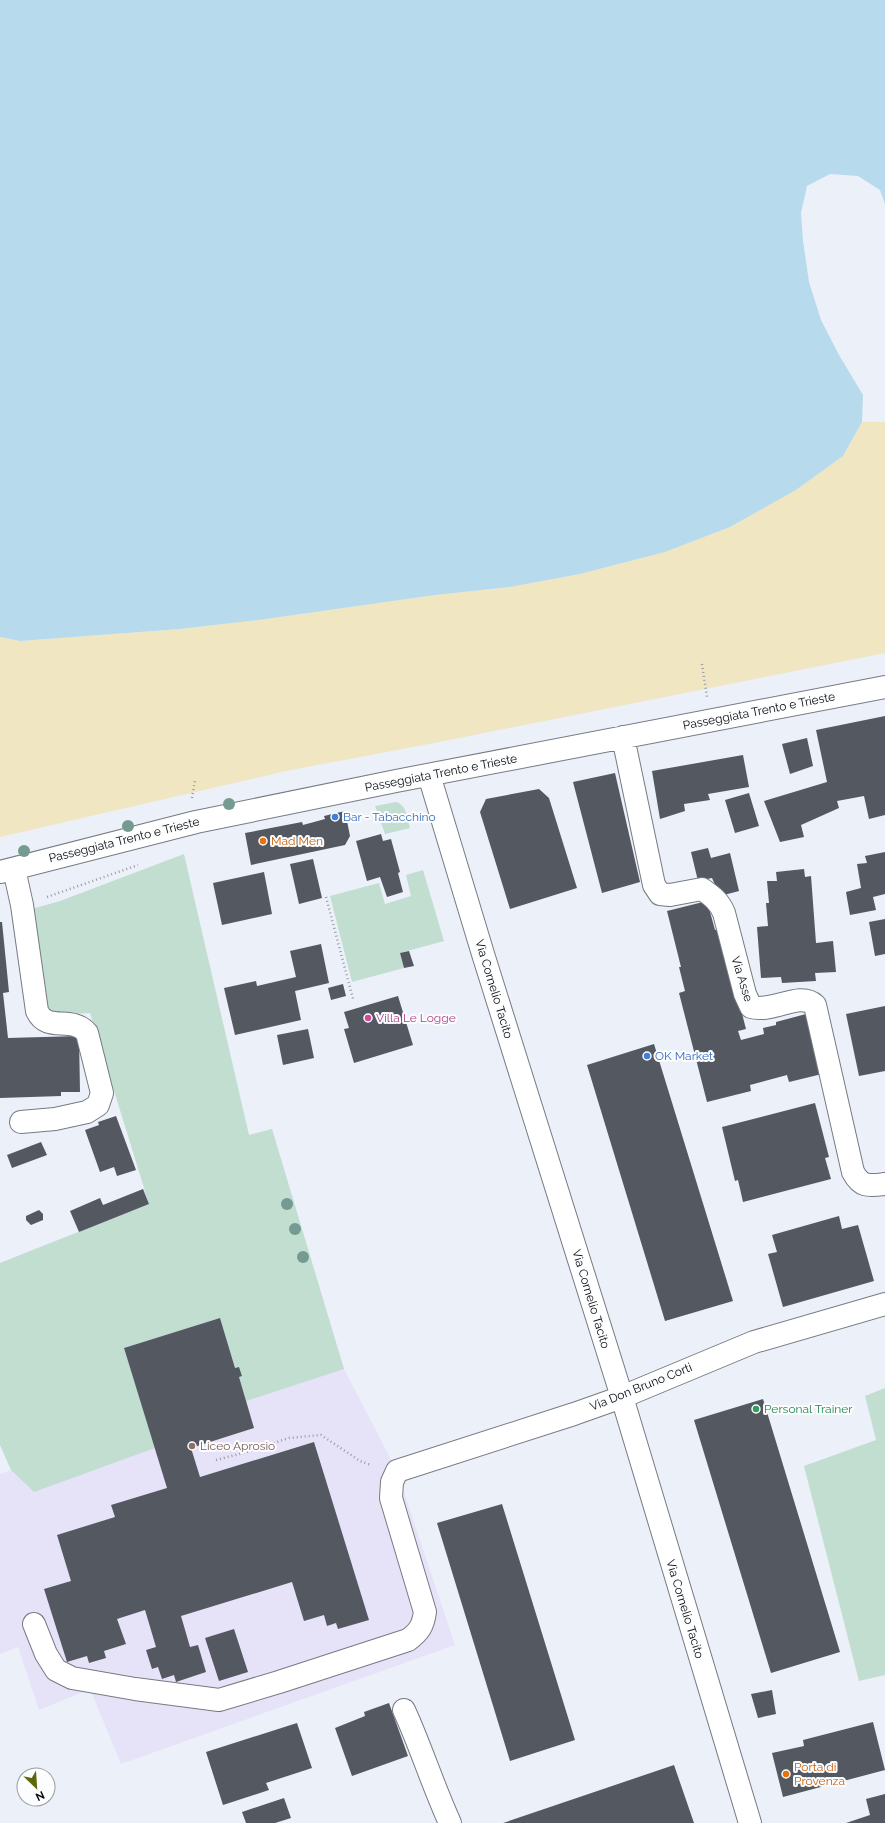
<svg xmlns="http://www.w3.org/2000/svg" width="885" height="1823" font-family="Raleway,sans-serif">
  <style>
    .education { fill: #e6e3f9 }
    .green { fill: #c2ded0 }
    .sand { fill: #f0e6c1 }
    .water { fill: #b7dbed }
    .building { fill: #545860 }
    .lines { fill: none; stroke-linecap: round; stroke-linejoin: round }
    .minor-casing { stroke: #767b83; stroke-width: 24 }
    .path { stroke: #989ba2; stroke-width: 2.5; stroke-dasharray: 1 3; stroke-linecap: butt }
    .minor { stroke: #fff; stroke-width: 22 }
    .tree { fill: #749a91 }
    .shop-dot { fill: #3f7fe0; stroke: #fcfdff; stroke-width: 1.5 }
    .food-dot { fill: #e8710a; stroke: #fcfdff; stroke-width: 1.5 }
    .hotel-dot { fill: #d1479c; stroke: #fcfdff; stroke-width: 1.5 }
    .leisure-dot { fill: #2e9e5b; stroke: #fcfdff; stroke-width: 1.5 }
    .education-dot { fill: #8d6e63; stroke: #fcfdff; stroke-width: 1.5 }
    .labels { text-anchor: middle; dominant-baseline: central; stroke-width: 4; stroke-linejoin: round; paint-order: stroke }
    .street-label { font-size: 12px; fill: #0a0c0e; stroke: #fcfdff }
    .shop-label { font-size: 12px; fill: #366cbe; stroke: #fcfdff; text-anchor: start }
    .food-label { font-size: 12px; fill: #c56008; stroke: #fcfdff; text-anchor: start }
    .hotel-label { font-size: 12px; fill: #b23c85; stroke: #fcfdff; text-anchor: start }
    .leisure-label { font-size: 12px; fill: #27864d; stroke: #fcfdff; text-anchor: start }
    .education-label { font-size: 12px; fill: #785e54; stroke: #fcfdff; text-anchor: start }
  </style>
  <rect width="100%" height="100%" fill="#ebf0f9"/>
  <!-- education -->
  <path class="education" d="M272 1129 344 1369 397 1471 455 1645 121 1764 90 1689 39 1710 18 1647 0 1654V1474L11 1470 0 1445V1263L149 1204 143 1189 249 1135Z"/>
  <!-- green -->
  <path class="green" d="M396 802C407 805 407 818 410 828L385 834 375 806Z
    M184 854 249 1135 272 1129 344 1369 246 1401 239 1377 242 1376 239 1367 235 1368 220 1318 124 1348 155 1448 34 1492 11 1470 0 1445V1263L149 1204 90 1013 55 1015 41 999 28 910 60 901Z
    M423 870 444 941 400 953 404 968 352 982 330 896 379 883 385 904 411 896 406 875Z
    M885 1388V1675L859 1681 804 1466 876 1440 865 1396Z"/>
  <!-- sand -->
  <path class="sand" d="M862 422H885V653L434 743 286 771 0 837V637L20 641 180 629 266 619 435 595 510 587 580 574 665 552 730 527 796 490 843 456Z"/>
  <!-- water -->
  <path class="water" d="M0 0H885V204L880 190 858 176 830 174 807 186 801 213 803 241 809 282 821 320 839 355 863 395 862 422 843 456 796 490 730 527 665 552 580 574 510 587 435 595 266 619 180 629 20 641 0 637Z"/>
  <!-- building -->
  <path class="building" d="M885 716V815L869 819 864 796 837 801 839 808 801 825 804 837 780 842 764 801 827 782 816 730Z
    M807 738 813 766 790 774 782 744Z
    M743 755 749 787 708 794 710 800 684 804 685 811 660 819 652 771Z
    M615 773 640 882 602 893 573 782Z
    M539 789 549 798 577 888 510 909 480 812 486 799Z
    M749 793 759 826 735 833 725 800Z
    M345 811 350 836 345 845 251 865 245 833 302 822 303 825 325 819 324 816Z
    M381 834 383 841 391 839 400 872 398 873 403 892 387 897 380 877 367 881 356 841Z
    M708 848 711 858 730 853 739 891 720 896 712 878 698 881 691 852Z
    M885 852V894L873 897 876 910 850 915 846 892 861 888 857 864 867 863 865 856Z
    M313 859 322 898 299 904 290 864Z
    M804 869 805 877 811 876 816 943 833 941 836 972 815 973 816 981 782 983 781 977 761 978 757 927 768 926 766 903H769L767 881H777L776 872Z
    M264 872 272 914 222 925 213 883Z
    M707 901 715 930 720 929 746 1029 738 1031 741 1040 764 1034 763 1028 776 1025V1022L806 1014 822 1074 789 1082 787 1075 750 1085 751 1091 707 1102 679 993 685 991 679 967H681L667 911Z
    M885 919V954L875 956 869 922Z
    M0 922H2L9 992 3 993 8 1038 79 1036 80 1092H61V1096L0 1098Z
    M321 944 329 983 295 991 301 1020 235 1035 224 988 256 981 257 986 296 977 290 951Z
    M409 951 414 966 404 968 400 953Z
    M343 984 346 996 331 1000 328 988Z
    M398 996 413 1045 354 1063 344 1029 349 1028 344 1012Z
    M885 1006V1071L859 1076 846 1014Z
    M308 1029 314 1058 283 1065 277 1035Z
    M654 1044 733 1301 665 1321 587 1065Z
    M815 1103 829 1157 825 1158 831 1179 743 1202 738 1180 735 1181 722 1127Z
    M116 1116 136 1170 117 1176 114 1167 100 1172 85 1130 99 1125 98 1122Z
    M41 1142 47 1155 12 1168 7 1155Z
    M143 1189 149 1204 79 1232 70 1211 100 1198 103 1205Z
    M39 1210 43 1214V1220L31 1225 26 1220V1216Z
    M839 1216 842 1229 858 1225 874 1281 783 1307 768 1254 777 1252 772 1235Z
    M220 1318 235 1368 239 1367 242 1376 239 1377 254 1428 191 1448 200 1477 314 1442 369 1620 338 1629 336 1623 327 1626 324 1615 304 1621 292 1582 181 1616 190 1647 198 1645 206 1672 176 1682 174 1675 162 1679 158 1667 152 1669 146 1650 156 1647 145 1610 117 1619 126 1644 104 1651 106 1658 89 1663 87 1656 67 1662 44 1589 71 1581 57 1535 115 1517 111 1505 167 1488 124 1348Z
    M763 1399 840 1652 771 1673 694 1420Z
    M502 1504 575 1740 510 1761 437 1523Z
    M234 1629 248 1672 219 1681 205 1638Z
    M772 1690 776 1714 758 1718 751 1694Z
    M389 1703 408 1756 352 1776 335 1728 365 1716 364 1712Z
    M873 1722 885 1770 783 1797 772 1753 804 1746 803 1740Z
    M297 1723 312 1768 266 1783 269 1790 223 1805 206 1752Z
    M674 1765 694 1823H503Z
    M885 1794V1823H846L870 1815 866 1799Z
    M284 1798 291 1818 275 1823H246L242 1812Z"/>
  <g class="lines">
    <!-- minor casing -->
    <g class="minor-casing">
      <path id="minor" d="M623 737 654 885 660 894 670 895 702 889C712 896 719 901 724 913L745 994 751 1007C774 1013 799 991 815 1005L853 1172C861 1187 868 1186 884 1184
        M429 775 483 954 622 1397 750 1823
        M14 869 22 905 37 1011C47 1033 72 1015 87 1033L102 1093 98 1105 87 1112 55 1119 21 1122
        M0 872 196 822 396 781 885 687
        M34 1624 46 1654 56 1670 72 1678 135 1689 219 1700 279 1682 408 1640C419 1632 423 1626 425 1612L391 1498 392 1482 397 1471 574 1414 622 1397 754 1342 885 1304
        M404 1710C421 1747 433 1786 450 1823"/>
    </g>
    <!-- path -->
    <path class="path" d="M702 664 707 697
      M192 798 195 780
      M47 897 138 865
      M326 897 353 999
      M216 1460 247 1452 289 1438 321 1435 360 1461 371 1465"/>
    <!-- minor -->
    <use href="#minor" class="minor"/>
  </g>
  <!-- trees -->
  <g class="tree">
    <circle cx="229" cy="804" r="6"/>
    <circle cx="128" cy="826" r="6"/>
    <circle cx="24" cy="851" r="6"/>
    <circle cx="287" cy="1204" r="6"/>
    <circle cx="295" cy="1229" r="6"/>
    <circle cx="303" cy="1257" r="6"/>
  </g>
  <!-- markers -->
  <g class="shop-dot">
    <circle cx="335" cy="817" r="4"/>
    <circle cx="647" cy="1056" r="4"/>
  </g>
  <g class="food-dot">
    <circle cx="263" cy="841" r="4"/>
    <circle cx="786" cy="1774" r="4"/>
  </g>
  <circle class="hotel-dot" cx="368" cy="1018" r="4"/>
  <circle class="leisure-dot" cx="756" cy="1409" r="4"/>
  <circle class="education-dot" cx="192" cy="1446" r="4"/>
  <g class="labels">
    <!-- street labels -->
    <g class="street-label">
      <text transform="translate(759 711) rotate(-11)">Passeggiata Trento e Trieste</text>
      <text transform="translate(441 773) rotate(-11)">Passeggiata Trento e Trieste</text>
      <text transform="translate(124 840) rotate(-14)">Passeggiata Trento e Trieste</text>
      <text transform="translate(742 979) rotate(73)">Via Asse</text>
      <text transform="translate(494 989) rotate(73)">Via Cornelio Tacito</text>
      <text transform="translate(591 1299) rotate(73)">Via Cornelio Tacito</text>
      <text transform="translate(641 1387) rotate(-22)">Via Don Bruno Corti</text>
      <text transform="translate(685 1609) rotate(73)">Via Cornelio Tacito</text>
    </g>
    <!-- shop labels -->
    <g class="shop-label">
      <text x="343" y="817">Bar - Tabacchino</text>
      <text x="655" y="1056">OK Market</text>
    </g>
    <!-- food labels -->
    <g class="food-label">
      <text x="271" y="841">Mad Men</text>
      <text x="794" y="1767">Porta di<tspan x="794" dy="14">Provenza</tspan></text>
    </g>
    <!-- hotel labels -->
    <g class="hotel-label">
      <text x="376" y="1018">Villa Le Logge</text>
    </g>
    <!-- leisure labels -->
    <g class="leisure-label">
      <text x="764" y="1409">Personal Trainer</text>
    </g>
    <!-- education labels -->
    <g class="education-label">
      <text x="200" y="1446">Liceo Aprosio</text>
    </g>
  </g>
  <!-- north arrow -->
  <g transform="translate(36 1787) rotate(155)"><circle r="19" fill="#fcfdff" stroke="#9b9d9f"/>
  <path d="M0-3L7 15L0 10L-7 15Z" fill="#5f6708"/>
  <text y="-6" font-size="11" font-weight="bold" text-anchor="middle" fill="#0a0c0e">N</text>
  </g>
</svg>
